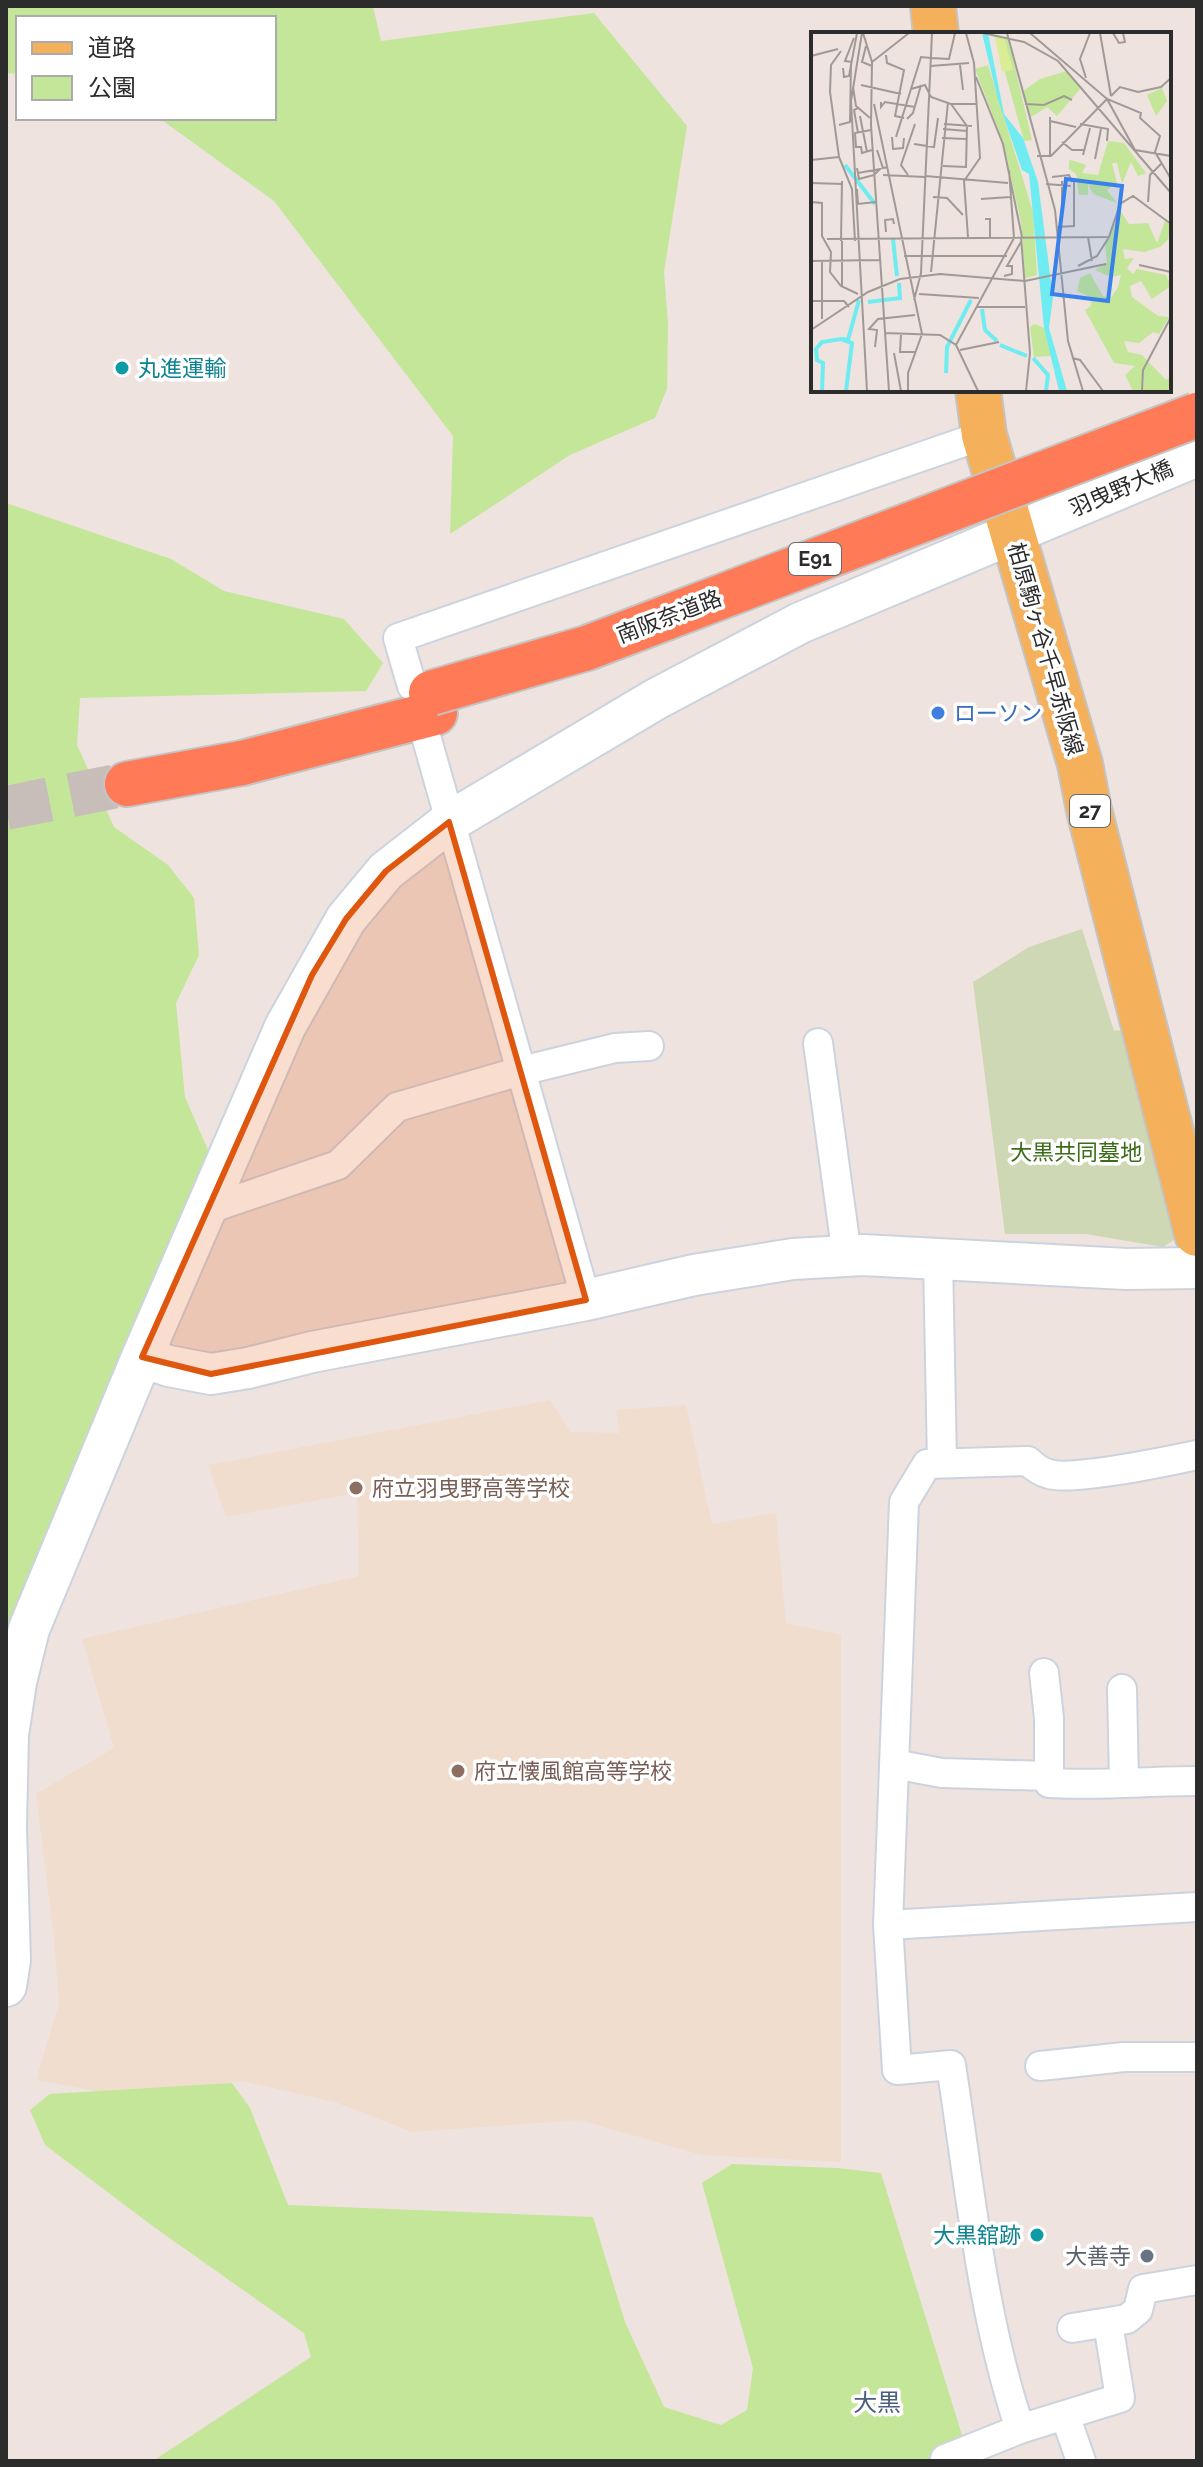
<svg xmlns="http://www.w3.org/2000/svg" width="1203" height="2467" font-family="Raleway,'Noto Sans JP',sans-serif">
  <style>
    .education { fill: #f0ddcd }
    .green { fill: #c4e699 }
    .cemetery { fill: #ced8b4 }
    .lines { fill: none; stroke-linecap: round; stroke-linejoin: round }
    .highway-tunnel { stroke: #c7beba; stroke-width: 44; stroke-dasharray: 44 22; stroke-linecap: butt }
    .street-casing { stroke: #ccd3de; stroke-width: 32 }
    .secondary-casing { stroke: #ccd3de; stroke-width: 44 }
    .primary-casing { stroke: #c4c4c4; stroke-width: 48 }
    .highway-casing { stroke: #c4c4c4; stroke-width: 48 }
    .street { stroke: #fff; stroke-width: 28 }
    .secondary { stroke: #fff; stroke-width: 40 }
    .primary { stroke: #f5b05b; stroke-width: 44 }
    .highway { stroke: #ff7b57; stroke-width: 44 }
    .highway-bridge-casing { stroke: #c4c4c4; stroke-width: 48; stroke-linecap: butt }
    .highway-bridge { stroke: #ff7b57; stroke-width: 44 }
    .marked { fill: #df570e; fill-opacity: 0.2; stroke: #df570e; stroke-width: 6; stroke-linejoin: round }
    .culture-dot { fill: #0f9aa8; stroke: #fff; stroke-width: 3 }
    .shop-dot { fill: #3f7fe0; stroke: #fff; stroke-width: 3 }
    .education-dot { fill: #8d6e63; stroke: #fff; stroke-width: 3 }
    .worship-dot { fill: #6b7280; stroke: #fff; stroke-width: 3 }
    .labels { text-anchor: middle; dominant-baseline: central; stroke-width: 7; stroke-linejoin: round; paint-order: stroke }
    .shield { fill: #fff; stroke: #6b6b6b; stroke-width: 2 }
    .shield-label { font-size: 20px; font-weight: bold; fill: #2c2c2c }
    .culture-label { font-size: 22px; fill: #0d838f; stroke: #fff; text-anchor: start }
    .street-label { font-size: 22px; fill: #2c2c2c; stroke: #fff }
    .shop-label { font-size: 22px; fill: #366cbe; stroke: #fff; text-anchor: start }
    .park-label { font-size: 22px; fill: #3c6c18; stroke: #fff }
    .education-label { font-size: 22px; fill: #785e54; stroke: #fff; text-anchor: start }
    .worship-label { font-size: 22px; fill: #5b616d; stroke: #fff; text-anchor: end }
    .neighbourhood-label { font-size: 24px; fill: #4a5f7e; stroke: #fff }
    .inset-river { fill: none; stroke: #6eecf2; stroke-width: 4 }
    .inset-road { fill: none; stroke: #a09a97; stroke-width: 2 }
    .view { fill: #3880ea; fill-opacity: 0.15; stroke: #3880ea; stroke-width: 4 }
    .inset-edge { fill: none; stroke: #2c2c2c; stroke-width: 4 }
  </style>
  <rect width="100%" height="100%" fill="#eee3de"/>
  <!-- education -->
  <path class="education" d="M550 1400 571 1432 620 1433 616 1410 686 1405 712 1524 776 1513 786 1623 841 1635V2162L702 2155 580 2120 412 2132 335 2102 242 2081 124 2096 36 2080 59 2004 54 1938 36 1794 114 1748 82 1639 359 1576 357 1493 226 1517 208 1465Z"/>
  <!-- green -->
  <path class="green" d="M6 6H373L381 41 594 13 687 126 664 272 668 324 667 389 655 418 570 455 450 534 453 436 274 201 159 118H274V18H18V74L6 73Z
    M6 503 171 559 224 591 344 619 383 663 366 691 80 698 77 745 114 827 168 865 194 898 199 955 176 1003 185 1097 208 1150 6 1635Z
    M232 2083 250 2108 288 2205 593 2217 625 2322 664 2407 721 2425 747 2410 753 2368 702 2183 732 2164 837 2168 881 2173 970 2461H153L311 2357 304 2333 154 2227 45 2145 30 2110 50 2094Z"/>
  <!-- cemetery -->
  <path class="cemetery" d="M1082 929 1114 1031 1132 1029 1177 1238 1163 1247 1086 1234H1005L973 982 1029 947Z"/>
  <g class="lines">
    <!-- highway-tunnel -->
    <path class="highway-tunnel" d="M6 808 127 784"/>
    <!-- street casing -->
    <g class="street-casing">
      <path id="street" d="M412 686 398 638 984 435
        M424 729 586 1300
        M818 1043 847 1256
        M206 1210 338 1165 397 1107 521 1071 615 1048 649 1046
        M938 1257 942 1463
        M1044 1673 1049 1718V1783C1098 1786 1148 1781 1197 1781
        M1122 1689 1124 1781
        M894 1764 942 1773 1049 1776
        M888 1925 1197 1907
        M1040 2066 1124 2057H1197
        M1072 2328 1127 2319 1138 2310 1143 2289 1197 2280
        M1065 2415 1081 2461
        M1020 2429C981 2312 970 2187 951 2065L897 2070 888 1925 904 1502 927 1464 1028 1461C1034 1467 1041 1472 1049 1474 1072 1481 1169 1461 1197 1455
        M945 2459 1020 2429 1120 2398 1108 2323"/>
    </g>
    <!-- secondary casing -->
    <g class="secondary-casing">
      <path id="secondary" d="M142 1357 285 1027 346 919 386 871 449 822 656 699 800 623 1197 456
        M6 1986 10 1960 6 1828 8 1735 16 1682 29 1629 142 1357 169 1366 211 1374 248 1368 312 1352 586 1300 694 1275 793 1259 863 1255 1126 1269 1197 1268"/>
    </g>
    <!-- primary casing -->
    <g class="primary-casing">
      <path id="primary" d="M933 6 936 34
        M978 390 984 435 1080 764 1089 810 1197 1234"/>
    </g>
    <!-- highway casing -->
    <g class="highway-casing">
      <path id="highway" d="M127 784 242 763 435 713"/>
    </g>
    <!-- street -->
    <use href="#street" class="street"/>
    <!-- secondary -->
    <use href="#secondary" class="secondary"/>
    <!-- primary -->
    <use href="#primary" class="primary"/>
    <!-- highway -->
    <use href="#highway" class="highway"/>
    <!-- highway-bridge casing -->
    <g class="highway-bridge-casing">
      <path id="highway-bridge" d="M431 693 587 648 1197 415"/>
    </g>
    <!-- highway-bridge -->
    <use href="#highway-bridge" class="highway-bridge"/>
  </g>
  <!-- marked area -->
  <path class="marked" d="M449 822 586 1300 211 1374 142 1357 312 975 346 919 386 871Z"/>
  <!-- markers -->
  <g class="culture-dot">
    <circle cx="122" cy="368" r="8"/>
    <circle cx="1037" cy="2235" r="8"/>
  </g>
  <circle class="shop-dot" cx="938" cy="713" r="8"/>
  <g class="education-dot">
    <circle cx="356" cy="1488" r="8"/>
    <circle cx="458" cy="1771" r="8"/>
  </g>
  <circle class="worship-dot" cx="1147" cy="2256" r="8"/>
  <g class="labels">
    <!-- shield labels -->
    <g class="shield">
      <rect x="789" y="543" width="52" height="32" rx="6"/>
      <rect x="1070" y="795" width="40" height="32" rx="6"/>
    </g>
    <g class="shield-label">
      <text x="815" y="559">E91</text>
      <text x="1090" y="811">27</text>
    </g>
    <!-- culture labels -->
    <g class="culture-label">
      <text x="138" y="368">丸進運輸</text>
      <text x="1021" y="2235" text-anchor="end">大黒舘跡</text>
    </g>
    <!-- street labels -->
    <g class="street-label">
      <text transform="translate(1121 488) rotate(-23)">羽曳野大橋</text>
      <text transform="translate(669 616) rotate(-21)">南阪奈道路</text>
      <text transform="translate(1046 649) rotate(74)">柏原駒ヶ谷千早赤阪線</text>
    </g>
    <!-- shop labels -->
    <g class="shop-label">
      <text x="954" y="713">ローソン</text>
    </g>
    <!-- park labels -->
    <g class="park-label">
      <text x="1076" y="1152">大黒共同墓地</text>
    </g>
    <!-- education labels -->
    <g class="education-label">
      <text x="372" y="1488">府立羽曳野高等学校</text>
      <text x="474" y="1771">府立懐風館高等学校</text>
    </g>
    <!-- worship labels -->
    <g class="worship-label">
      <text x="1131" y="2256">大善寺</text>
    </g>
    <!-- neighbourhood labels -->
    <g class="neighbourhood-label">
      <text x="877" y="2402">大黒</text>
    </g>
  </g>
  <!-- overview -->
  <g transform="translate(811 32)">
    <rect width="360" height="360" fill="#eee3de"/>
    <path d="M184 4 197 6 221 108 213 109ZM177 33 222 180 226 243 214 246 210 190 193 113 164 37ZM256 39 270 56 246 84 236 75 220 85 212 59 229 47ZM351 56 356 69 345 84 336 63ZM297 109 313 111 335 141 327 144 320 130 311 152 306 131H301L306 151 296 158 306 171 282 162 277 152V163H268L265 142 258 137V128L263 129 275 133 271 141 287 143ZM309 178 318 192 337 191 346 211 354 189 359 193 357 208 349 215 333 220 312 217 314 227 323 226 316 236 322 242 326 237 355 243 360 254 341 267 330 249 319 254 321 265 347 284 358 285 348 302 342 300 328 311 313 309 317 320 331 323 355 348 360 344V356L354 359H322L314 343 324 334 303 331 274 278 280 274 279 265 266 259 269 246 279 241 292 264 300 266 307 255 310 243 300 245 284 238 296 230 294 214ZM224 292 233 296 240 324 223 325 219 295Z" fill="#c4e699"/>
    <path d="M184 5 193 6 202 38 191 40Z" fill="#dbed94"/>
    <path d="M171 1H177L193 82 212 106 227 150 242 265 238 296 256 359H248L233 296 218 142 211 138 187 68Z" fill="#6eecf2"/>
    <path class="inset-river" d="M34 133 64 172M82 207 86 244M57 270 89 266 88 251M171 277 174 298 186 309M31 307 37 308 48 268M189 313 216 324M222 326 237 343 235 359M135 341 136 315 160 268M11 359 12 331 6 328 5 317 11 310 30 307 41 311 35 359"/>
    <path class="inset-road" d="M51 1 40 69 56 359M52 1 61 30 60 93 78 359M155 1 163 31 169 126 153 149 157 205M172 1 213 10 247 29 360 161M196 1 244 178 257 309 272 359M219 1 296 67 330 81 329 86 349 104 344 120 360 147M289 1 300 64M302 1 308 11 314 10 312 1M55 14 51 30 61 34M30 19 20 33 19 60 28 125 41 157 44 209M75 23 76 31 93 38 84 84 93 86M0 24 27 17M120 26 138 27 144 1M41 30 34 29 43 6M61 30 98 1M149 33 152 58M120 34 158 31M32 36 33 45 38 44 46 1M165 45 192 112 211 205M275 46 269 27 279 1M50 53 90 62M42 55 45 74 59 86M100 57 114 53 120 65 140 72 156 94 155 135 132 134M300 64 309 55 327 60 350 55 360 46M70 70V75L74 70 104 75M63 72 111 302 97 341V359M140 72H165M214 72 233 73 253 64 261 68M47 76 43 78 47 101M49 84 56 120M239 85V125M96 87 102 81 110 53M239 89 265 95M133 92 161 94M269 92 297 97 296 109M28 93 39 90 40 32M132 97 156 99M60 98 44 101 45 115H50L51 121 61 118M81 105 82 117 92 116 93 106M85 105 110 25 120 26M131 106 155 107M251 110 261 118H273M103 112 123 115 127 86M66 118 72 136 77 135M272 123 279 96M226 124H240L296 67 324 118 360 124M284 127 290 97M0 128 28 125M46 136 48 147 63 143M47 141 69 137 63 143M72 143 114 145M97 143 90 133 104 92M114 144 197 151M241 145 258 143 261 150M0 151 32 152M235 152 260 154M46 157 47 172 65 170M122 165 136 166 152 183M170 167 199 165M0 170 11 171V204L20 220 19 240 30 254 47 262M337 170 339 143 350 132M251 179V149M174 187H179V207M246 195 263 194V150M75 200 74 188 82 187 83 192M210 205 219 321 215 359M277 205 281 229M16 207 298 205 309 172 322 164 360 192M30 209 31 149M31 209V255M93 224H196M0 229 69 228M11 230V287M328 233 360 240M267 234 286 224 298 205M120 240 137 70M193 244 201 242V234H196L210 210M108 262 168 266M103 268 110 241 121 1M0 269H33L38 275M165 275H214M0 298 57 260 89 247 129 242 214 249 295 232M74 301 129 303 145 313 167 359M90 302 89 320H104M145 313 203 206 198 138M64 315 66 298 58 297 67 287 104 283M149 318 188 310M83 321 90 359M261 326 269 328 292 359M331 359 332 338 360 285"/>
    <path class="view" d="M255 147 311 154 297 269 241 262Z"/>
    <rect width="360" height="360" class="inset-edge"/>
  </g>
  <!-- border -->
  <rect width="1203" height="2467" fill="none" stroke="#2c2c2c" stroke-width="16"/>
  <!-- legend -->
  <rect x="16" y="16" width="260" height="104" fill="#ffffff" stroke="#ababab" stroke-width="2"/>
  <rect x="32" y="42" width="40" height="12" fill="#f5b05b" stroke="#ababab" stroke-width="2"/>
  <text x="88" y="56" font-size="24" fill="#2c2c2c">道路</text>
  <rect x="32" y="76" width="40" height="24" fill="#c4e699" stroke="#ababab" stroke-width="2"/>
  <text x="88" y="96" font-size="24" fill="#2c2c2c">公園</text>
</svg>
